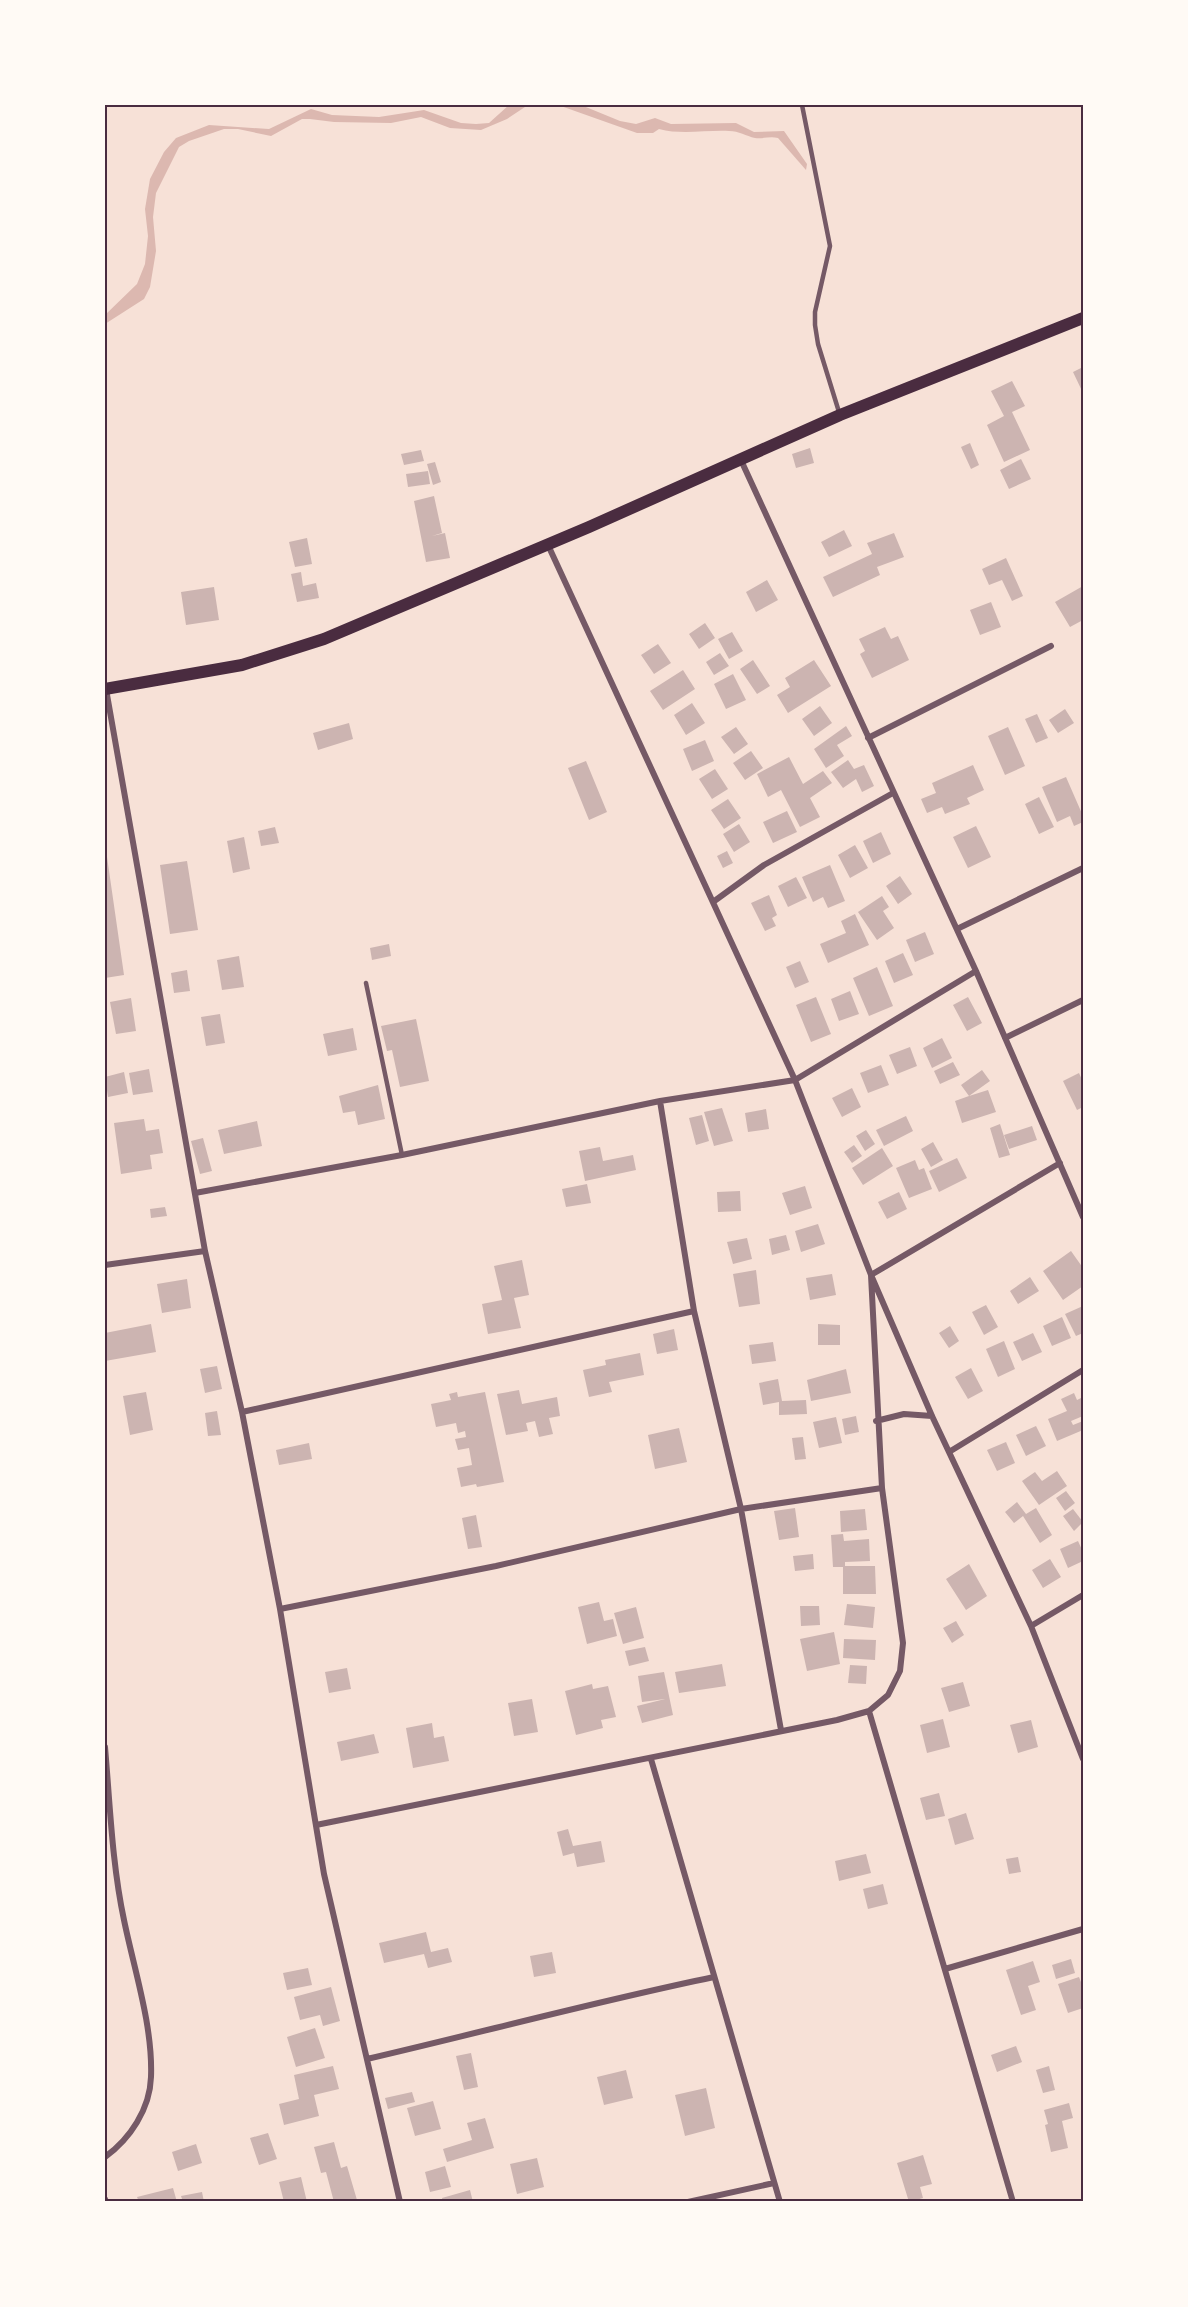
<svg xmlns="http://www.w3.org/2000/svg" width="1188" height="2307" font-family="Barlow,sans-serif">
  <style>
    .water { fill: #dcb8b0 }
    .building { fill: #ccb4b1 }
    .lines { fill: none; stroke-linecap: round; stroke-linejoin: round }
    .service { stroke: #755966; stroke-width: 4.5 }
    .minor { stroke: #755966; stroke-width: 6 }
    .secondary { stroke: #4a2c40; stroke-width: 12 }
    .neatline { fill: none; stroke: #4a2c40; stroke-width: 2 }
  </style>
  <rect width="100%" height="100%" fill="#f7e1d7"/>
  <!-- water -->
  <path class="water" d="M509 105H528L507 119 481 130 450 128 421 117 391 123 334 122 310 119H302L271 136 238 129H224L189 141 179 147 156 193 153 217 156 251 150 287 144 299 105 324V315L137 284 145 264 148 236 145 209 150 179 164 152 176 138 209 125 269 129 311 109 332 115 379 117 424 110 461 123 476 124 489 123Z
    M558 105H581L620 121 636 124 655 118 671 124 736 123 754 132 784 131 807 164 806 170 778 138C770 136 763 139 755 138 746 136 739 131 729 131 705 130 681 135 659 129L653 133H637Z"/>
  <!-- building -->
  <path class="building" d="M1083 367V393L1073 372Z
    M1012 381 1025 406 1012 412 1030 450 1004 462 987 425 1004 416 991 391Z
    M970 443 979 465 971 469 961 447Z
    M810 448 814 463 796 468 792 454Z
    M421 450 424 461 404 465 401 454Z
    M1021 459 1031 479 1009 489 1000 470Z
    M435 462 441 482 433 485 427 464Z
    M428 471 430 484 408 487 406 474Z
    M434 496 442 533 432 536 445 533 450 558 426 562 414 501Z
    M844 530 852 546 829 557 821 542Z
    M894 533 904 557 877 567 880 575 833 597 823 577 872 554 867 543Z
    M307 538 312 564 295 567 289 542Z
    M1006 558 1023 596 1012 601 1002 580 989 585 982 569Z
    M301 572 303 586 316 583 319 598 297 602 291 574Z
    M767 580 778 600 756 612 746 592Z
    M1083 586V620L1070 627 1055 602Z
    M214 587 219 620 186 625 181 592Z
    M991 602 1001 627 980 635 970 610Z
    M705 623 715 638 699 649 689 634Z
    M885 627 891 639 898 636 909 660 872 678 860 654 865 651 859 639Z
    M732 632 743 651 729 659 718 639Z
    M658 644 671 663 654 674 641 655Z
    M720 653 729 666 714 675 706 662Z
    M753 660 770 686 757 694 740 669Z
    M814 660 831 686 788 713 777 695 790 687 785 678Z
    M683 670 695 689 663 710 650 691Z
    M733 674 746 700 726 709 714 684Z
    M692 703 705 723 686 735 674 715Z
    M820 706 832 723 814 736 802 719Z
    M1065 709 1074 723 1058 733 1049 720Z
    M1037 714 1048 738 1036 743 1025 719Z
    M349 723 353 739 318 750 313 733Z
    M846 726 852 736 837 745 844 756 826 768 814 749Z
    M736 727 748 744 734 754 721 737Z
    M1008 727 1025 766 1005 775 988 736Z
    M705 740 714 761 692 771 683 749Z
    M751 751 763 768 745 780 733 763Z
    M789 757 803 784 823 771 832 783 810 798 820 817 800 827 781 790 768 797 757 774Z
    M848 760 854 769 864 765 874 786 862 792 856 779 843 788 831 772Z
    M586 761 607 812 589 820 568 768Z
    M973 765 984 790 967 798 970 804 945 814 942 807 927 813 921 799 936 793 932 783Z
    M715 769 728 789 712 799 699 779Z
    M1066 777 1083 816V822L1074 826 1070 816 1057 822 1042 787Z
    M1039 797 1054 827 1039 834 1025 804Z
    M728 799 741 818 724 829 711 810Z
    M787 811 797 832 773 843 763 822Z
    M739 824 750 842 734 852 723 834Z
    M976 826 991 857 968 868 953 837Z
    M275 827 279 843 261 846 258 831Z
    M881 832 891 854 873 863 863 841Z
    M244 837 250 869 233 873 227 841Z
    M105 843 124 975 105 978Z
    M855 845 868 868 850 878 838 855Z
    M727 851 733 863 723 868 717 856Z
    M187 861 198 930 170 934 160 865Z
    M830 865 845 901 828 908 823 897 813 902 802 877Z
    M900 876 912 894 898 904 886 886Z
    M796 877 807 898 788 907 778 886Z
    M769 895 777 915 772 918 776 926 765 931 751 903Z
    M882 896 889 907 883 911 894 928 877 940 858 912Z
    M855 914 869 945 828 963 820 944 846 933 841 921Z
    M925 932 934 954 915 962 906 940Z
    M389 944 391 956 372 960 370 948Z
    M903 953 913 975 894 983 885 961Z
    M239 956 244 987 222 990 217 960Z
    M800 961 809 982 795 988 786 967Z
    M877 967 893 1006 869 1016 853 978Z
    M187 970 190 991 174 993 171 973Z
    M850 991 859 1014 839 1021 831 999Z
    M816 997 831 1034 811 1042 796 1005Z
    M968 997 982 1023 967 1031 953 1005Z
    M131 998 136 1031 116 1034 110 1002Z
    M220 1014 225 1043 206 1046 201 1017Z
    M416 1019 429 1081 400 1087 392 1050 387 1051 381 1026Z
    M353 1028 357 1050 328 1056 323 1034Z
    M942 1038 952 1058 932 1068 923 1048Z
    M910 1047 917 1066 897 1074 889 1055Z
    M953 1062 960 1075 940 1084 934 1071Z
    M881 1065 889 1085 868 1093 860 1073Z
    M149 1069 153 1092 133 1095 129 1073Z
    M982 1070 990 1081 969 1096 988 1090 996 1112 962 1123 955 1101 969 1096 961 1085Z
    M124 1072 128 1093 108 1097 105 1077Z
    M1079 1073 1083 1082V1107L1077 1110 1063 1081Z
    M378 1085 385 1119 358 1125 355 1111 343 1113 339 1096Z
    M852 1088 861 1107 842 1117 832 1098Z
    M722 1108 733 1141 714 1146 704 1112Z
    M766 1109 769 1129 748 1132 745 1113Z
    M702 1115 709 1141 696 1145 689 1118Z
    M906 1116 913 1131 884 1146 876 1130Z
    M144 1119 146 1131 159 1129 163 1153 150 1155 152 1169 121 1174 114 1123Z
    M257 1121 262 1146 224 1154 218 1130Z
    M1000 1124 1010 1155 999 1158 990 1128Z
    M1032 1126 1037 1140 1009 1149 1004 1135Z
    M866 1130 875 1144 865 1151 856 1136Z
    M203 1138 212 1171 200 1174 191 1141Z
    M933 1142 943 1160 931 1167 921 1149Z
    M854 1145 862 1156 852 1163 844 1152Z
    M600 1147 603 1161 633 1155 636 1170 585 1181 579 1151Z
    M882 1148 893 1166 863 1185 852 1168Z
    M957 1158 967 1178 939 1192 929 1171Z
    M915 1160 919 1170 924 1168 932 1189 909 1198 896 1168Z
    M587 1184 591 1203 566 1207 562 1189Z
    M805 1186 812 1208 790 1215 782 1193Z
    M740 1191 741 1211 718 1212 717 1192Z
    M899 1192 907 1209 887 1219 878 1202Z
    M165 1207 167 1216 151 1218 150 1209Z
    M818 1224 825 1244 801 1252 795 1231Z
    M786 1235 790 1250 772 1255 769 1239Z
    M747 1238 752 1259 733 1264 727 1242Z
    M1071 1251 1083 1268V1286L1063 1300 1043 1271Z
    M522 1260 529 1295 514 1298 521 1328 488 1334 482 1304 502 1300 494 1266Z
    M756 1270 760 1304 739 1307 733 1274Z
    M832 1274 836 1295 810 1300 806 1278Z
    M1030 1277 1039 1291 1018 1304 1010 1291Z
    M187 1279 191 1308 162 1313 157 1284Z
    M986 1305 998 1327 984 1335 972 1312Z
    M1083 1306V1333L1076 1336 1065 1314Z
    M1062 1317 1071 1338 1052 1346 1043 1326Z
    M151 1324 156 1352 105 1361V1333Z
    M818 1324 840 1325V1345H818Z
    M950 1326 959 1341 949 1348 939 1333Z
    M674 1329 678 1350 657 1354 653 1334Z
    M1033 1333 1042 1352 1022 1361 1013 1342Z
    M1004 1341 1015 1369 998 1377 986 1349Z
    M773 1342 776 1361 752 1364 749 1345Z
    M640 1353 644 1375 609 1382 612 1392 589 1397 583 1370 606 1365 605 1360Z
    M217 1366 222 1389 205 1393 200 1369Z
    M971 1368 983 1391 968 1399 955 1377Z
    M846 1369 851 1393 811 1401 807 1380Z
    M778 1379 782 1401 806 1400 807 1414 779 1415V1402L763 1405 759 1383Z
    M519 1390 522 1404 557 1397 560 1416 549 1418 553 1434 539 1437 535 1421 526 1423 528 1431 506 1435 497 1394Z
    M146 1392 153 1430 130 1435 123 1396Z
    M457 1392 458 1397 485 1392 504 1482 477 1487 476 1484 461 1487 457 1468 472 1465 469 1448 458 1450 455 1439 466 1437 465 1431 458 1433 456 1423 436 1427 431 1404 451 1400 449 1394Z
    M1074 1393 1077 1400 1083 1397V1416L1071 1421 1073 1425 1083 1421V1430L1057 1441 1048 1419 1067 1411 1061 1399Z
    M217 1411 221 1435 208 1436 205 1413Z
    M856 1416 859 1432 845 1435 842 1419Z
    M836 1417 842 1443 819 1448 813 1422Z
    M1036 1426 1046 1446 1026 1456 1016 1435Z
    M679 1428 687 1462 655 1469 648 1435Z
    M803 1437 806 1459 795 1460 792 1438Z
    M1006 1442 1015 1463 997 1471 987 1450Z
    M309 1443 312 1459 279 1465 276 1450Z
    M1057 1471 1067 1486 1039 1505 1022 1481 1035 1472 1042 1481Z
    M1066 1491 1075 1503 1065 1511 1056 1498Z
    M1017 1502 1026 1514 1036 1508 1052 1535 1040 1543 1023 1516 1014 1523 1005 1512Z
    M795 1508 799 1537 779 1540 774 1511Z
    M865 1509 867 1530 841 1532 840 1511Z
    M1073 1509 1083 1522 1074 1531 1063 1516Z
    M476 1515 482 1547 468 1549 462 1518Z
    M843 1534 844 1541 869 1539 870 1561 845 1562V1566H875L876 1594H843V1567H833L831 1535Z
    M1078 1541 1083 1552V1561L1068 1568 1060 1549Z
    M813 1554 814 1569 795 1571 793 1556Z
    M1050 1559 1061 1577 1043 1588 1032 1570Z
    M969 1564 987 1596 966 1610 946 1579Z
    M599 1602 604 1621 613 1619 617 1636 587 1644 578 1607Z
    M847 1604 875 1607 873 1628 844 1625Z
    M800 1606H819L820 1625 801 1626Z
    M636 1607 644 1638 623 1644 614 1613Z
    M956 1621 964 1635 952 1643 943 1628Z
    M834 1632 840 1664 807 1671 800 1639Z
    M844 1639 876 1640 875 1660 843 1658Z
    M645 1647 649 1661 629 1666 625 1651Z
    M722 1664 726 1686 679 1693 675 1672Z
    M850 1665 867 1666 866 1684 848 1683Z
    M347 1668 351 1689 329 1693 325 1672Z
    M664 1672 673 1715 642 1723 637 1706 665 1699 642 1702 638 1676Z
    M963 1682 970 1706 949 1712 941 1688Z
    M592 1684 593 1689 608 1686 616 1717 601 1720 603 1728 576 1735 565 1691Z
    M532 1699 538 1732 514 1736 508 1703Z
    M943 1719 950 1747 927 1753 920 1725Z
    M1031 1720 1038 1747 1018 1753 1010 1725Z
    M432 1723 434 1738 444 1736 449 1761 413 1768 406 1728Z
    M374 1734 379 1753 341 1761 337 1742Z
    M939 1793 945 1816 926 1820 920 1798Z
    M966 1813 974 1839 955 1845 948 1819Z
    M568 1829 573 1846 601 1841 605 1862 577 1867 574 1853 563 1856 557 1832Z
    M866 1854 871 1873 839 1881 835 1861Z
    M1018 1857 1021 1872 1009 1874 1006 1859Z
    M883 1884 888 1904 868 1909 863 1889Z
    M426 1932 431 1952 448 1948 452 1962 428 1968 424 1954 384 1963 379 1943Z
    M552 1952 556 1973 534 1977 530 1956Z
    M1071 1959 1075 1973 1056 1979 1052 1965Z
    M1033 1961 1040 1982 1028 1986 1036 2010 1021 2015 1006 1970Z
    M308 1968 312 1985 287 1990 283 1973Z
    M1079 1977 1083 1987V2008L1068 2013 1058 1984Z
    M331 1987 340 2021 323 2026 320 2015 300 2020 294 1997Z
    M315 2028 325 2058 296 2067 287 2037Z
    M1016 2046 1022 2062 997 2072 991 2055Z
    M471 2053 478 2087 464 2090 456 2056Z
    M333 2066 339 2089 314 2095 319 2116 284 2125 279 2104 299 2099 294 2075Z
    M1049 2066 1055 2090 1043 2093 1036 2070Z
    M626 2070 633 2098 604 2105 597 2077Z
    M706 2088 715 2128 685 2136 675 2095Z
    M412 2092 415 2102 388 2109 385 2098Z
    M433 2101 441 2129 415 2136 407 2108Z
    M1069 2103 1073 2118 1062 2121 1068 2148 1051 2152 1045 2125 1048 2124 1044 2110Z
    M485 2118 494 2148 447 2162 443 2149 472 2140 467 2123Z
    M268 2133 277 2159 259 2165 250 2138Z
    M334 2142 341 2168 347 2166 357 2200 334 2202 326 2172 321 2173 314 2147Z
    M196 2144 202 2163 178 2171 172 2152Z
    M923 2155 932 2184 920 2187 923 2198 909 2202 897 2163Z
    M537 2158 544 2187 517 2194 510 2164Z
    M445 2166 451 2187 430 2192 425 2172Z
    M301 2177 307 2202H284L279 2182Z
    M173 2188 177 2202H139L137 2197Z
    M470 2190 473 2202H443L442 2198Z
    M202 2192 204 2202H183L181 2196Z"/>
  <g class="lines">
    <!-- service -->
    <path class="service" d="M802 105 830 246 815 312V325L818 344 839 412
      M366 983 402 1155"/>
    <!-- minor -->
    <path class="minor" d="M740 458 976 971 1083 1217
      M548 545 795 1080 871 1275 932 1416 1031 1626 1083 1759
      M106 689 205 1251 242 1412 280 1609 324 1874 400 2202
      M868 738 1051 646
      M713 902 764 865 893 793
      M957 929 1083 868
      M1005 1038 1083 1000
      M660 1101 694 1311 741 1509 781 1730
      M195 1193 402 1155 660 1101 795 1080 976 971
      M105 1265 205 1251
      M242 1412 694 1311
      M876 1421 904 1414 932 1416
      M949 1452 1083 1370
      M280 1609 496 1566 741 1509 882 1488
      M1031 1626 1083 1595
      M869 1711 1013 2202
      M105 1747C110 1804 112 1864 124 1920 134 1969 153 2026 151 2077 150 2109 130 2139 105 2157
      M651 1759 780 2202
      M316 1825 837 1720 869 1711 888 1695 900 1671 903 1643 882 1488 871 1275 1060 1163
      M945 1969 1083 1929
      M367 2059C483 2032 598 2001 714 1977
      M105 2199 106 2202
      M688 2202 774 2183"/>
    <!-- secondary -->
    <path class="secondary" d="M105 689 242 665 324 639 589 527 840 415 1083 318"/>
  </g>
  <!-- border -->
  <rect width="1188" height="2307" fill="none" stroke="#fffaf5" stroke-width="213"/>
  <rect x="106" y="106" width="976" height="2094" class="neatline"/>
</svg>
